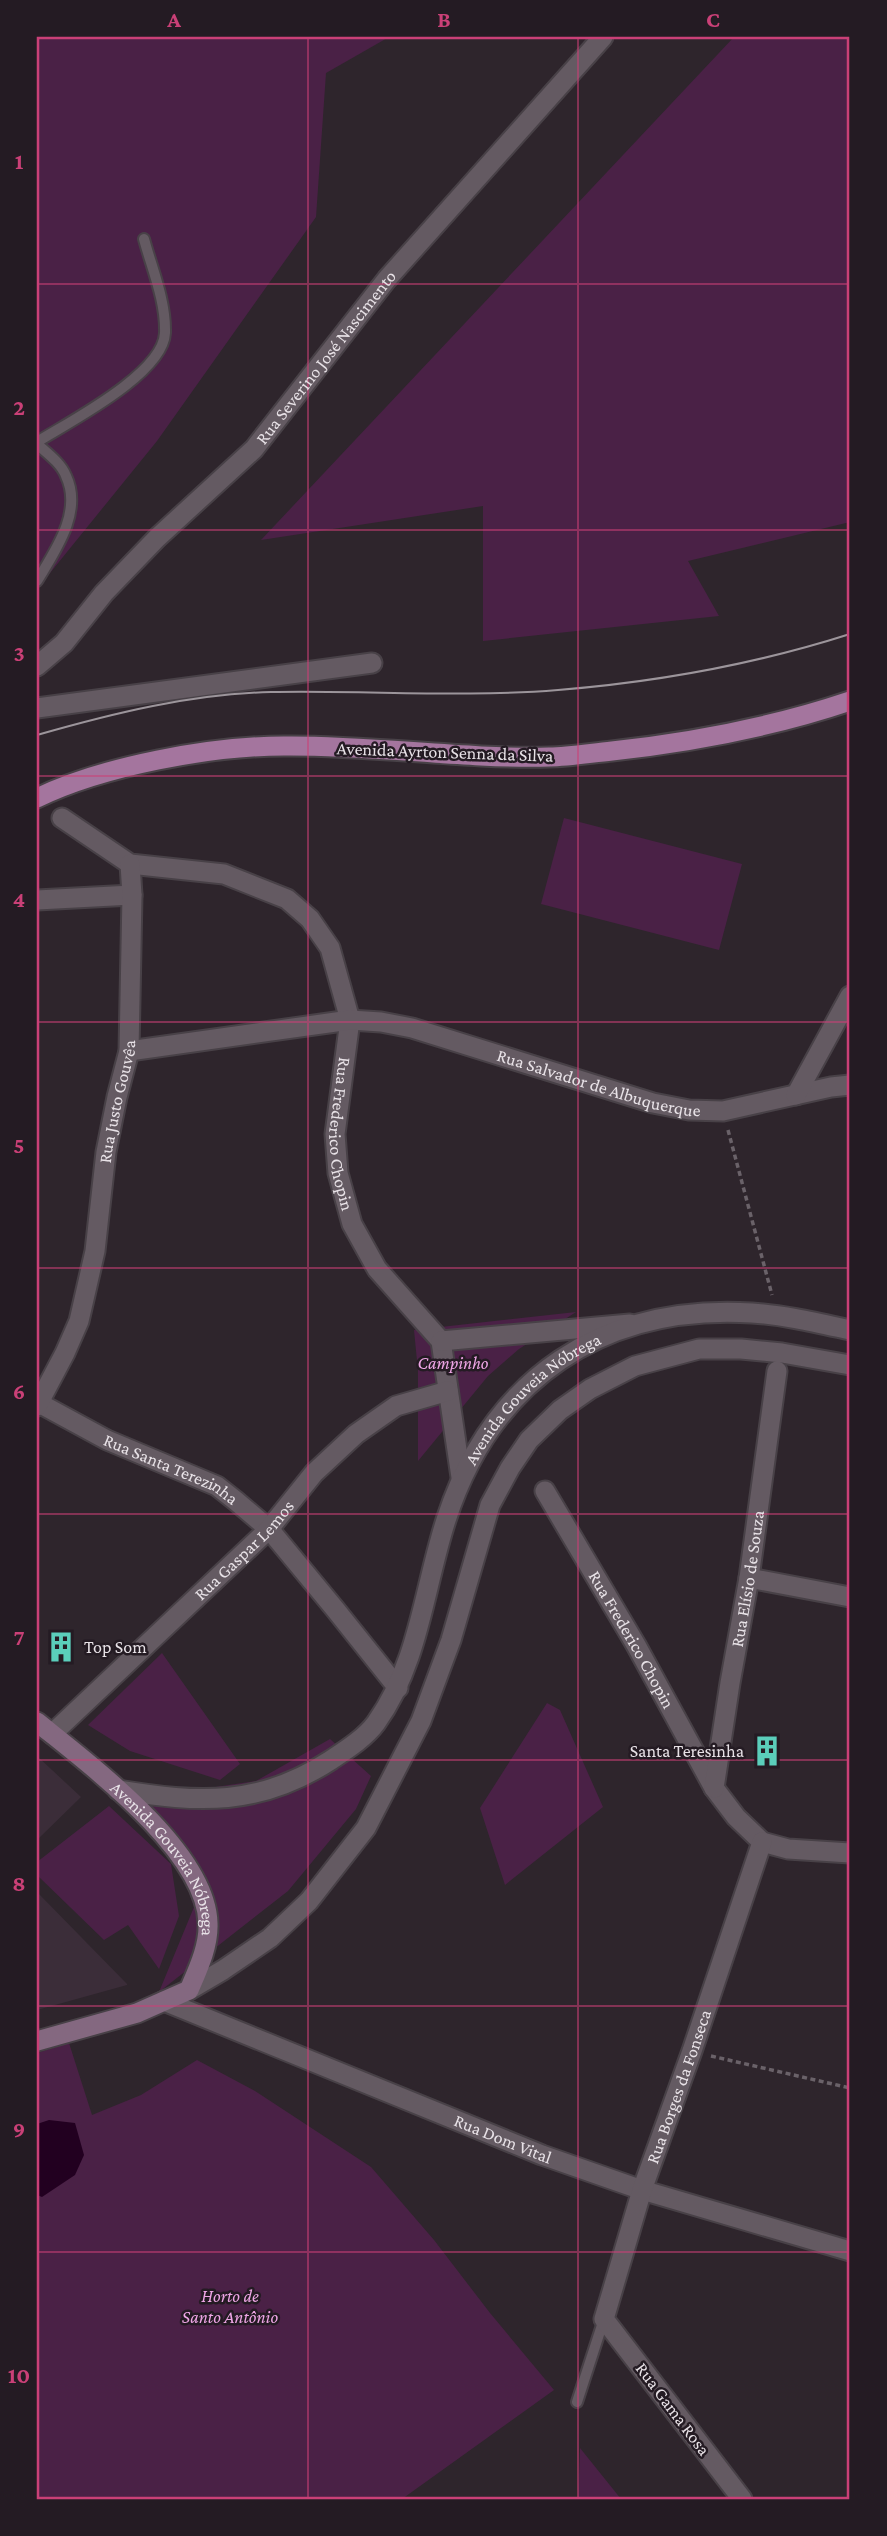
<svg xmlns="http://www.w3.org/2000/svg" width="887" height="2536" font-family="'Crimson Pro',serif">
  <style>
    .built { fill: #3b2d39 }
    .green { fill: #4a2146 }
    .water { fill: #220020 }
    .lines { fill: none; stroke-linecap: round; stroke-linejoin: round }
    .service-casing { stroke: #484147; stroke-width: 14 }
    .minor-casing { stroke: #484147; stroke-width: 23 }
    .tertiary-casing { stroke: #484147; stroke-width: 23 }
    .secondary-casing { stroke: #484147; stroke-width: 23 }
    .primary-casing { stroke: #484147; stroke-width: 23 }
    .path { stroke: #6a6269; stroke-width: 3.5; stroke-dasharray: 5 3.5; stroke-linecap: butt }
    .service { stroke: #645a62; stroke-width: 10 }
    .minor { stroke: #645a62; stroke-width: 19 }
    .tertiary { stroke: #645a62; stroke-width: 19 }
    .secondary { stroke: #846880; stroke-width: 19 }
    .primary { stroke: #a4759e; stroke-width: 19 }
    .tram { stroke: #9c959b; stroke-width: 2 }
    .grid { fill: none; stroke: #ca4077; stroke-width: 2; stroke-opacity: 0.55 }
    .labels { text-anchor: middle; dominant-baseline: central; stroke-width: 5; stroke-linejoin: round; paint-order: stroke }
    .street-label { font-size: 18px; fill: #e8e2e7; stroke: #241b23 }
    .park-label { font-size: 18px; font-style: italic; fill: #efa6e6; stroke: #241b23 }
    .poi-label { font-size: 18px; fill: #e8e2e7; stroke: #241b23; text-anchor: start }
    .neatline { fill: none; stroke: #ca4077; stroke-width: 2.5 }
    .grid-label { font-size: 23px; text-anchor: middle; font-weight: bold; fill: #ca4077 }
  </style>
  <rect width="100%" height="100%" fill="#2e252c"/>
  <!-- built -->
  <path class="built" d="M37 1756 81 1797 37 1840V1755Z
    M37 1892 127 1984V1985L37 2010Z"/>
  <!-- green -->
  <path class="green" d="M37 37H389L326 73 316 217 157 441 37 589Z
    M734 37H850V522L688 561 719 616 483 641V506L261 540Z
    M564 818 742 864 719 950 541 904Z
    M576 1312 519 1349 488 1376 418 1461V1371L414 1330Z
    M162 1653 240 1764 220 1780 130 1751 88 1725Z
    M547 1703 560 1710 603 1807 505 1885 480 1808Z
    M330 1739 371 1776 356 1809 288 1891 159 1992 194 1907 180 1867 113 1786 202 1789 256 1781Z
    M109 1806 171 1864 179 1916 159 1969 128 1925 104 1940 37 1875V1862Z
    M69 2043 92 2115 141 2095 197 2060 255 2091 371 2167 434 2240 490 2313 554 2390 402 2499H37V2053Z
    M580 2448 621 2499H578Z"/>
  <!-- water -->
  <path class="water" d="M49 2120 75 2123 84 2155 75 2175 42 2197 37 2195V2124Z"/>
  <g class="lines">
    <!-- service casing -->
    <g class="service-casing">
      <path id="service" d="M37 442C69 422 163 374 165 333 166 301 152 269 144 239
        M37 444C47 453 61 463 66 476 83 512 55 551 37 581
        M577 2402 604 2319"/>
    </g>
    <!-- minor casing -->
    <g class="minor-casing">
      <g id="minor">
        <path id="s1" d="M37 666 64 643 104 593 157 538 254 449 387 279 603 37"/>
        <path d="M37 708 372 663"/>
        <path id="s2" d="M62 818 130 864 224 874 287 899 310 919 330 948 350 1020 335 1134 338 1173 352 1224 377 1269 441 1341 461 1477"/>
        <path d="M37 900 132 895"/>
        <path id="s3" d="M129 1051 350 1020 381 1022 412 1028 653 1103 689 1110 723 1111 831 1087 850 1085"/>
        <path d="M796 1095 850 996"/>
        <path d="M441 1341 630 1324"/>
        <path id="s4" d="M37 1402 107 1440 217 1486 236 1501 269 1529 335 1609 398 1688"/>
        <path id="s5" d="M37 1406 65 1353 79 1321 95 1251 106 1152 117 1097 129 1051 132 895 130 864"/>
        <path id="s6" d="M545 1491 636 1645 714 1788 736 1817 762 1842"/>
        <path d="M749 1578 850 1597"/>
        <path id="s7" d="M52 1734 269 1529 314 1473 356 1434 396 1406 448 1391"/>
        <path id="s8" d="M714 1788 730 1683 749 1578 777 1371"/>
        <path d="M762 1842 788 1849 850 1853"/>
        <path id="s9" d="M164 2001 542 2155 642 2190 850 2251"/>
        <path id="s10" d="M742 2499 604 2319 642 2190 692 2051 762 1842"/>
      </g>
    </g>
    <!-- tertiary casing -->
    <g class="tertiary-casing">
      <g id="tertiary">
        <path id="s11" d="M118 1790C199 1803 259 1807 331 1760 346 1750 365 1738 376 1723 419 1663 424 1588 446 1520 492 1378 603 1304 752 1313 785 1315 818 1323 850 1330"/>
        <path d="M189 1990 223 1970 270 1938 309 1901 366 1828 421 1721 451 1640 490 1505 510 1468 529 1440 560 1410 590 1389 635 1366 699 1349H741L782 1353 850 1365"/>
      </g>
    </g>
    <!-- secondary casing -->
    <g class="secondary-casing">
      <g id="secondary">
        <path id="s12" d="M37 1722C90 1765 206 1851 208 1923 209 1946 198 1969 189 1990L137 2013 37 2041"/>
      </g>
    </g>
    <!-- primary casing -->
    <g class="primary-casing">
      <path id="primary" d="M37 798C103 766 211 746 284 746 373 745 461 759 549 757 570 757 591 753 612 751 693 742 773 727 850 701"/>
    </g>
    <!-- path -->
    <path class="path" d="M728 1130 772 1295
      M711 2056 850 2088"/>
    <!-- service -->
    <use href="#service" class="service"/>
    <!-- minor -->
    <use href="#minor" class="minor"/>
    <!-- tertiary -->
    <use href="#tertiary" class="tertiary"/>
    <!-- secondary -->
    <use href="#secondary" class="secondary"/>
    <!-- primary -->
    <use href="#primary" class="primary"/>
    <!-- tram -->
    <path class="tram" d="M37 735C114 713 191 694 271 692 367 690 463 698 558 690 657 682 756 664 850 634"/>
  </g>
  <!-- grid -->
  <path class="grid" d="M308 37V2499M578 37V2499M37 284H850M37 530H850M37 776H850M37 1022H850M37 1268H850M37 1514H850M37 1760H850M37 2006H850M37 2252H850"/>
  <!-- icons -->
  <defs>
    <g id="building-bare" transform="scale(2.415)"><path d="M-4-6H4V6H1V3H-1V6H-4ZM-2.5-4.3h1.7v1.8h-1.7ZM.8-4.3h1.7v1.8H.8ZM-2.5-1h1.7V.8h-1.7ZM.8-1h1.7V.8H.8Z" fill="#5bcebb" stroke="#241b23" stroke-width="2.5" paint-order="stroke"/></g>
  </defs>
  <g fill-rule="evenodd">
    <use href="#building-bare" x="61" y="1647"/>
    <use href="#building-bare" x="767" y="1751"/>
  </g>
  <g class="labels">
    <!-- street labels -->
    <g class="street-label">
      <text stroke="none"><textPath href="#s1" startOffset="424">Rua Severino José Nascimento</textPath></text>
      <text transform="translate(445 752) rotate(2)">Avenida Ayrton Senna da Silva</text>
      <text stroke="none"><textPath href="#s3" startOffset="481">Rua Salvador de Albuquerque</textPath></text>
      <text stroke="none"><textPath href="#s5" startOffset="318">Rua Justo Gouvêa</textPath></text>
      <text stroke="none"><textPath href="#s2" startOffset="500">Rua Frederico Chopin</textPath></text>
      <text stroke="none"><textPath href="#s11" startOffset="649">Avenida Gouveia Nóbrega</textPath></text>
      <text stroke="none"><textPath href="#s4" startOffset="150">Rua Santa Terezinha</textPath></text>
      <text stroke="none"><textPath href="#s7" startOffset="266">Rua Gaspar Lemos</textPath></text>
      <text stroke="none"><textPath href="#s8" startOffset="212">Rua Elísio de Souza</textPath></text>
      <text stroke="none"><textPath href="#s6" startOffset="172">Rua Frederico Chopin</textPath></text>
      <text stroke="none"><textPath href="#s12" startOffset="191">Avenida Gouveia Nóbrega</textPath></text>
      <text stroke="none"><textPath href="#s10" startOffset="471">Rua Borges da Fonseca</textPath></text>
      <text stroke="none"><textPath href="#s9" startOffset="366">Rua Dom Vital</textPath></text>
      <text transform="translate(673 2409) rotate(53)">Rua Gama Rosa</text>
    </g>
    <!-- park labels -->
    <g class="park-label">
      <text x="453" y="1363">Campinho</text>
      <text x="230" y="2296">Horto de<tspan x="230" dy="21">Santo Antônio</tspan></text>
    </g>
    <!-- poi labels -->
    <g class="poi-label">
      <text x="84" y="1647">Top Som</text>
      <text x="744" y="1751" text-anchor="end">Santa Teresinha</text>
    </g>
  </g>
  <!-- border -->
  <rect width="887" height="2536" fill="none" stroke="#241b23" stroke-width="77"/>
  <rect x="38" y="38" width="810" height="2460" class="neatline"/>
  <g class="grid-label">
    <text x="174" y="27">A</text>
    <text x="444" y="27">B</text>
    <text x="713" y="27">C</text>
    <text x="19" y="169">1</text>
    <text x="19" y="415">2</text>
    <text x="19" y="661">3</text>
    <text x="19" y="907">4</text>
    <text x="19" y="1153">5</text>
    <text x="19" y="1399">6</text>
    <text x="19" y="1645">7</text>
    <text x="19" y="1891">8</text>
    <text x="19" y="2137">9</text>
    <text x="19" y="2383">10</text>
  </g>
</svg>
